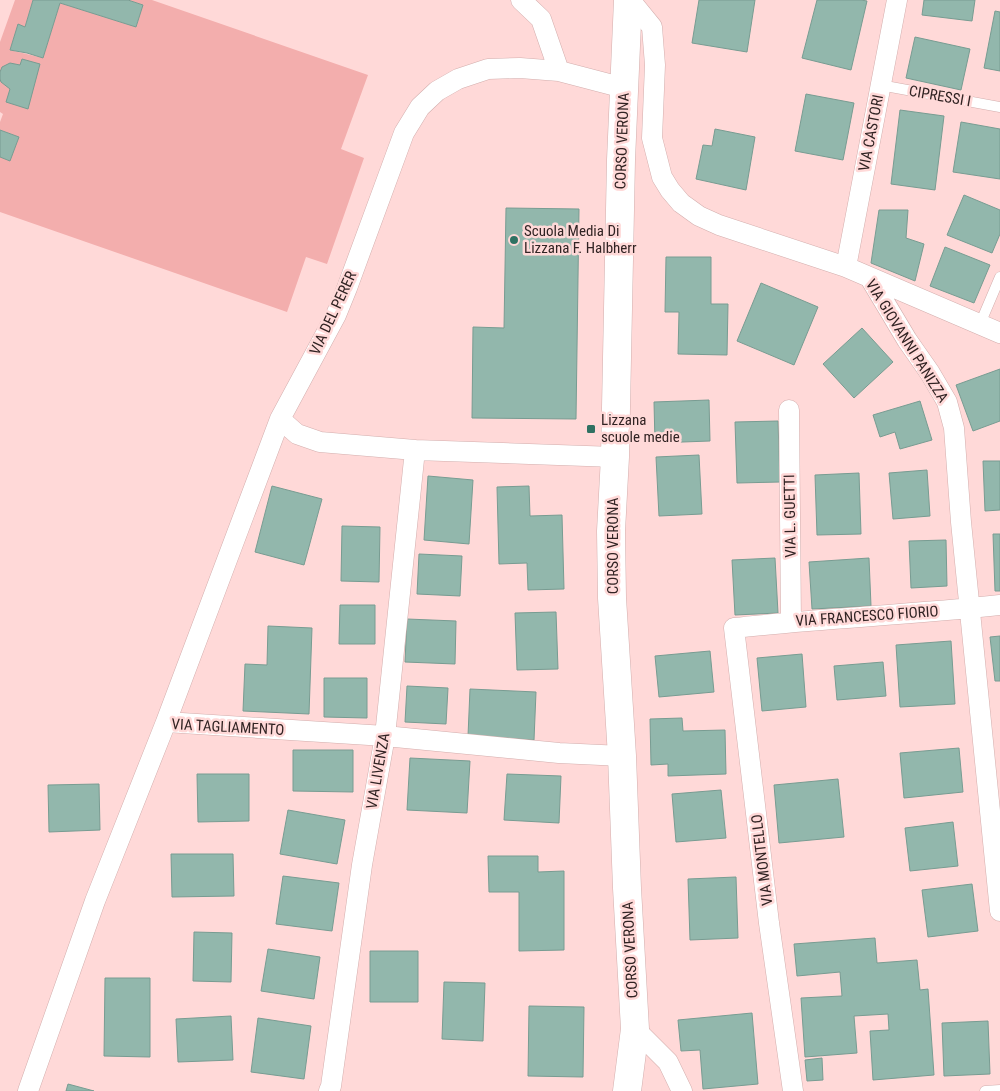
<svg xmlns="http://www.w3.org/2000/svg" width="1000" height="1091" font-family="'Roboto Condensed',sans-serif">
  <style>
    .green { fill: #f3aead }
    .building { fill: #92b7ac; stroke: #789c92 }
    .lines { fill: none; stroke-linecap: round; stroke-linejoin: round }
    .service-casing { stroke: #d3aead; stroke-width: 11 }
    .minor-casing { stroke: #d3aead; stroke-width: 21 }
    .secondary-casing { stroke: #d3aead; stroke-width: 29 }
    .service { stroke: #fff; stroke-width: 10 }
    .minor { stroke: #fff; stroke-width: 20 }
    .secondary { stroke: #fff; stroke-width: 28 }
    .poi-dot { fill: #2f7162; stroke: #ffd9d8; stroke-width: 2 }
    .labels { text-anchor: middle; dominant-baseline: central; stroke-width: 5; stroke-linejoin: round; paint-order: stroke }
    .street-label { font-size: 15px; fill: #312323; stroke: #ffd9d8 }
    .poi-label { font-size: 15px; fill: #312323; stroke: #ffd9d8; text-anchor: start }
  </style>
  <rect width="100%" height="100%" fill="#ffd9d8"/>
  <!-- green -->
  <path class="green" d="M15 0H33L25 27 18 25 10 50 43 58 60 3 136 27 143 5 128 0H152L368 75 341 149 364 158 327 264 306 257 287 312 0 212V157L10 160 19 137 0 130V122L3 114 0 112V42Z"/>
  <!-- building -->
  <path class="building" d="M33 0H128L143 5 136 27 60 3 43 58 27 53 10 50 18 24 25 27Z
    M699 0H755L747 52 692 43Z
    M817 0H861L867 1 851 70 802 58Z
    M924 0H975L972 21 922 15Z
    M995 11 1000 12V71L984 68Z
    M915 37 970 49 961 90 906 78Z
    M22 59 40 64 28 109 6 102 10 89 1 82 0 79V72L2 67 10 63 20 65Z
    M806 94 854 103 843 160 795 151Z
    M900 110 944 116 935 190 891 184Z
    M961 122 1000 129V179L953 172Z
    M715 129 755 137 746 190 696 179 703 145 712 146Z
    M0 130 19 137 10 161 0 157Z
    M964 195 1000 210V234L992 253 947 235Z
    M506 208 579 209 576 419 472 418 473 327 504 328Z
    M879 210H908L906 238 924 244 915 281 871 263Z
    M945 247 990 265 974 303 930 286Z
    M666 257H711V304H728L727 355 678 354 679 312H665Z
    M761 283 818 307 794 365 737 341Z
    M862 328 893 362 854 398 823 364Z
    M1000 369V421L973 431 956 385Z
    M709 400 710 441 655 443 654 402Z
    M920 401 932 440 900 449 895 432 880 437 873 415Z
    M778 421 780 482 737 483 735 422Z
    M699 455 702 514 659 516 656 457Z
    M983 461H1000V510L985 511Z
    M927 470 930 516 893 519 889 473Z
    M859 473 861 534 817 535 815 475Z
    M428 476 473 480 469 544 424 540Z
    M272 486 322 499 304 565 255 552Z
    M529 486 530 516 562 515 564 589 528 590 527 563 499 564 497 487Z
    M342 526 380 527 379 582 341 581Z
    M993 534H1000V591H995Z
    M946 540 947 586 911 588 909 541Z
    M419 554 462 556 460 596 417 594Z
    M775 558 778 613 735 615 732 560Z
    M869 558 871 606 812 609 809 562Z
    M340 605H375V644H339Z
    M556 612 558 669 517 670 515 613Z
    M407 619 456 621 455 664 405 662Z
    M268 626 312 628 309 714 243 711 245 664 267 665Z
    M1000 636V681H995L990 637Z
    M951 641 955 704 900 707 896 645Z
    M710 651 714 692 659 697 655 656Z
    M802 654 806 707 762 711 757 658Z
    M883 662 886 696 837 700 834 666Z
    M324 678H367V718L324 717Z
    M407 686 448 688 446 724 405 722Z
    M470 689 536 692 534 740 468 736Z
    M682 718 683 731 725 730 726 774 668 776V764L651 765 650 719Z
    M959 748 963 792 904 798 900 753Z
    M293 750H353V792L293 791Z
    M410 758 470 761 467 813 407 810Z
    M197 774H249V821L198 822Z
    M507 774 561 776 559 823 504 820Z
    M838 779 844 837 779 843 774 785Z
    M99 784 100 830 49 832 48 785Z
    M721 790 726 838 676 842 672 794Z
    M288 810 345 820 337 864 280 854Z
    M953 822 958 866 910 871 905 828Z
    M171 854H233L234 896 172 897Z
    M488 856H538V872L564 871V950L519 951V892H489Z
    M283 876 339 883 332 931 276 924Z
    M736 877 738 938 690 940 688 879Z
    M972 884 978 931 928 937 922 890Z
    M194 932 232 933 231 982 193 981Z
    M875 938 877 963 917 960 920 990 928 989 934 1075 873 1080 870 1031 889 1030 888 1014 854 1016 857 1053 805 1057 801 998 842 996 840 972 797 976 794 944Z
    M268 949 320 957 314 999 261 991Z
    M370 951H418V1002H370Z
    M105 978H150V1057L104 1056Z
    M444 982 485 983 483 1041 442 1039Z
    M529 1006 584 1007 583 1077 528 1076Z
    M752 1013 758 1084 703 1089 700 1050 681 1051 678 1020Z
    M231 1016 233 1060 178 1062 176 1019Z
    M258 1018 311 1026 304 1079 251 1072Z
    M988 1021 990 1074 944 1076 942 1023Z
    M822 1058 823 1080 807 1081 805 1060Z
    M68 1084 94 1091H66Z"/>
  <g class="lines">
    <!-- service casing -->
    <g class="service-casing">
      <path id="service" d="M880 85 1000 107
        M980 324 1000 277
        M985 1091 1000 1090"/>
    </g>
    <!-- minor casing -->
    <g class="minor-casing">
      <path id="minor" d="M521 0 541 19 559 71
        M630 0 652 27 655 65 652 138 662 177 670 190 681 203 699 216 719 225 846 267 1000 333
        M846 267 897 0
        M870 278 907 340 930 373 947 402 954 428 961 522 1000 911
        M789 410 791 622
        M280 419 297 434 320 442 415 450 615 457
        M166 722 280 419 336 315 347 288 404 133 420 107 437 91 458 79 488 69 520 68 559 71 624 88
        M635 1029 668 1062 682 1091
        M28 1091 95 901 166 722 385 736 559 753 622 756
        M329 1091 331 1086 362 865 385 736 415 450
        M793 1091 769 923 734 628C823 618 912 615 1000 605"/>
    </g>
    <!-- secondary casing -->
    <g class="secondary-casing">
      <path id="secondary" d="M627 1091 635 1029 627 888 622 756 612 598 611 531 615 457 621 160 628 0"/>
    </g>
    <!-- service -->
    <use href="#service" class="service"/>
    <!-- minor -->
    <use href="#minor" class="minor"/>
    <!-- secondary -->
    <use href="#secondary" class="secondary"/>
  </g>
  <!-- markers -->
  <g class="poi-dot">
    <circle cx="514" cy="240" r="5"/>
    <rect x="586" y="424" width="10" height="10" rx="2.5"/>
  </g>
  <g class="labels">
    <!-- street labels -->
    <g class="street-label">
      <text transform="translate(940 96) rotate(10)">CIPRESSI I</text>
      <text transform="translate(871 133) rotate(-79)">VIA CASTORI</text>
      <text transform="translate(622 141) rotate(-88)">CORSO VERONA</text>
      <text transform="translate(333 313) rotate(-65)">VIA DEL PERER</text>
      <text transform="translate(907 341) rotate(58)">VIA GIOVANNI PANIZZA</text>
      <text transform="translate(790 516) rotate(-91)">VIA L. GUETTI</text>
      <text transform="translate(613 546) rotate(-90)">CORSO VERONA</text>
      <text transform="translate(867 616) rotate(-4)">VIA FRANCESCO FIORIO</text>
      <text transform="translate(228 727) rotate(3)">VIA TAGLIAMENTO</text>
      <text transform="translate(378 771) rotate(-80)">VIA LIVENZA</text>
      <text transform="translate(762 860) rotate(-97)">VIA MONTELLO</text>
      <text transform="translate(630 950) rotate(-93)">CORSO VERONA</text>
    </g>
    <!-- poi labels -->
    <g class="poi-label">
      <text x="524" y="231">Scuola Media Di<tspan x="524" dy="17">Lizzana F. Halbherr</tspan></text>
      <text x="601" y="420">Lizzana<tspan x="601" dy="17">scuole medie</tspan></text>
    </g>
  </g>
</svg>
